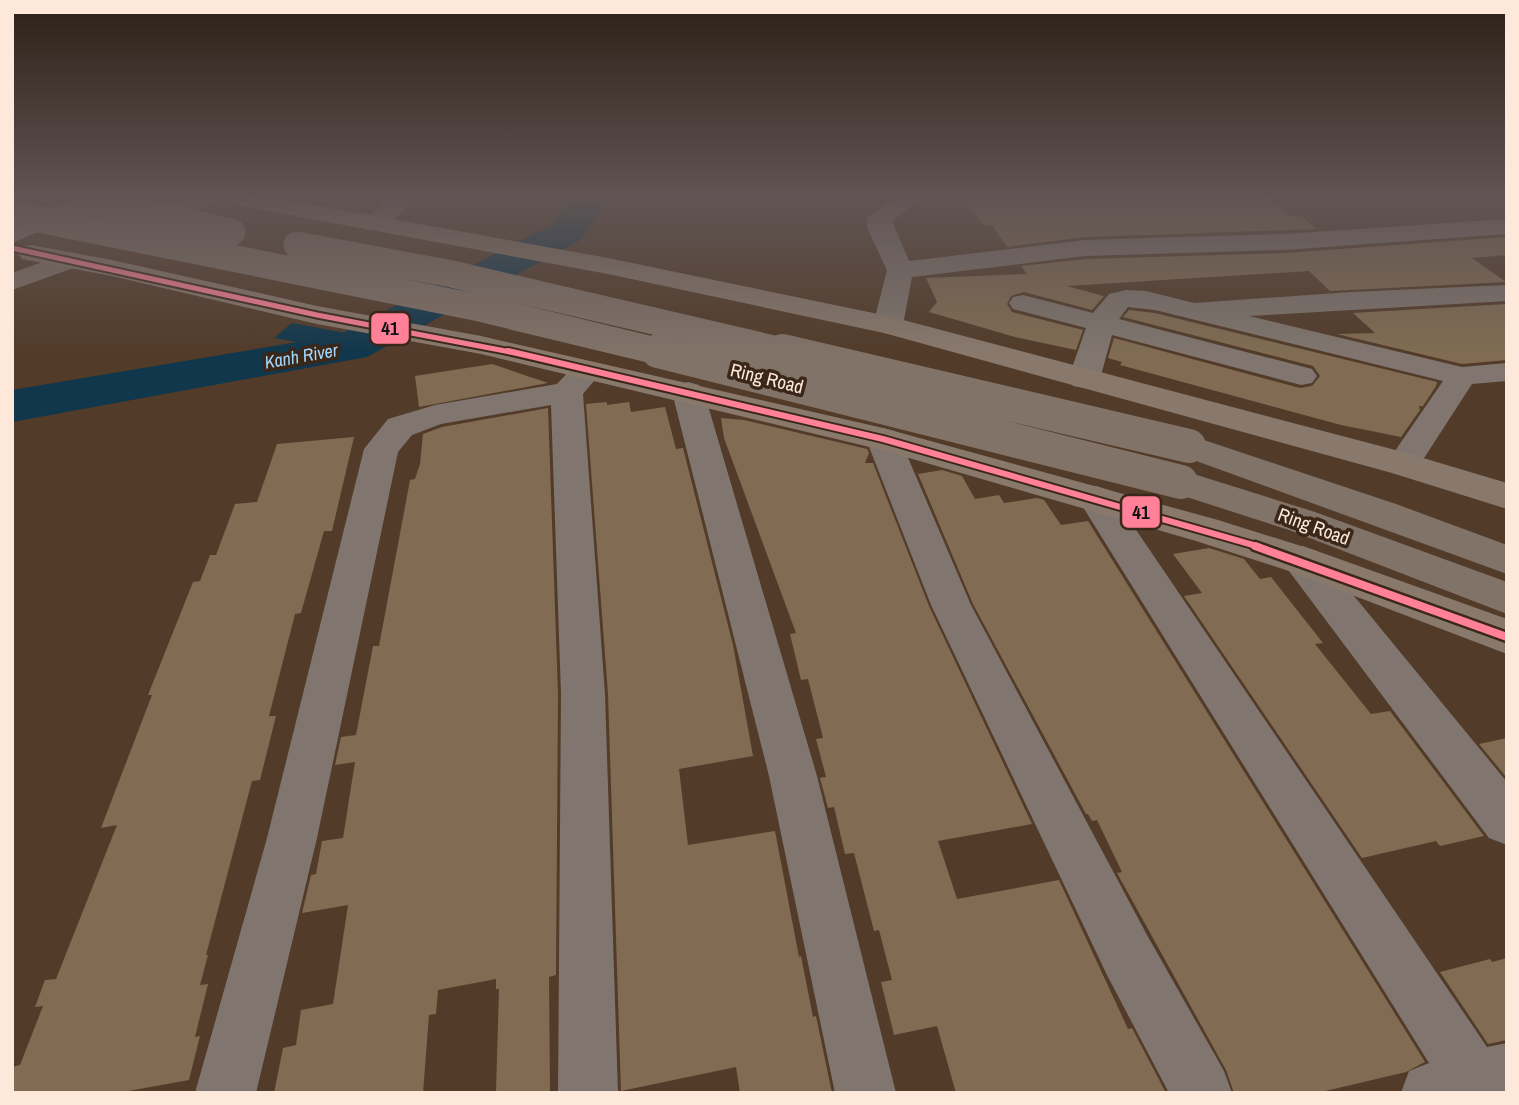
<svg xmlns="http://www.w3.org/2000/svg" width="1519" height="1105" font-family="'Archivo Narrow',sans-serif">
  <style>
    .water { fill: #10374c }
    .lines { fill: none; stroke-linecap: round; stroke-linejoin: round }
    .river { fill: #10374c; fill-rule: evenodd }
    .building { fill: #816c53 }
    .minor { fill: #80766f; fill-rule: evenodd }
    .major { fill: #827369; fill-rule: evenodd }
    .highway { fill: #89796d; fill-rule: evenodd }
    .major-bridge-far1 { stroke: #827369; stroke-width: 27 }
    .major-bridge { stroke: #827369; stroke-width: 34 }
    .bus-1-far2-casing { stroke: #3a2719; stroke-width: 9 }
    .bus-1-far1-casing { stroke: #3a2719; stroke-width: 10 }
    .bus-1-casing { stroke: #3a2719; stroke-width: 13 }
    .bus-1-far2 { stroke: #ff8098; stroke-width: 5 }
    .bus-1-far1 { stroke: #ff8098; stroke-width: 6 }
    .bus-1 { stroke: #ff8098; stroke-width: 8 }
    .labels { text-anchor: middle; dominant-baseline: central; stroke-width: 7; stroke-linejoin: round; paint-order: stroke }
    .far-water-label { font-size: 18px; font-style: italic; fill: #a2d9fd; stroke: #3a2719 }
    .street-label { font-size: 19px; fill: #fde8d9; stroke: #3a2719 }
    .line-badge { stroke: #3a2719; stroke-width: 2.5 }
    .pale-badge-label { font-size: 19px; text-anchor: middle; font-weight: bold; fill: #111 }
  </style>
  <rect width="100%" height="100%" fill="#523b29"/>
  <!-- water -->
  <path class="water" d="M292 323 346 333 325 347 274 338Z"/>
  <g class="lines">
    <!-- river -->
    <path class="river" d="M571 199H607L582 239 367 357 12 422V390L339 335 554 223Z"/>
  </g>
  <!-- building -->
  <path class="building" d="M1011 199H1270L1290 216H1301L1317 229 1085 237 1007 247 992 225 984 226 966 202Z
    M1507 237V255L1472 258 1506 282 1330 291 1309 271 1067 286 1104 296 1092 310 1024 292 1011 296 1007 304 1012 312 1083 330 1076 350 1015 337 929 312 937 302 926 278 1027 274 1021 266 1085 259 1284 253Z
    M1507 304V360L1462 364 1337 334 1375 333 1353 313Z
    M1129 310 1155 313 1437 382 1436 386 1423 406H1419L1420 410 1401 437 1341 425 1120 365 1122 362 1108 358 1114 338 1300 388 1312 386 1320 376 1313 366 1123 317Z
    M492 364 548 383 419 407 415 376Z
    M607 402V405L629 402 631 412 665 407 676 449 683 448 733 645 753 756 679 769 688 845 775 831 799 957 801 956 813 1017 816 1016 832 1093H740L736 1067 621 1091 608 694 586 404Z
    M548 408 558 694 556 975 549 977 550 1093H496L499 989H496V979L438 990 436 1014 429 1015 423 1093H274L283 1048 296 1045 301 1010 333 1004 348 905 302 913 311 875 316 874 322 841 343 838 355 762 335 765 341 737 356 735 373 646H379L410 480 415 479 420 464 423 434 442 427Z
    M721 418 744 420 867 449 869 453 865 463H873L929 606 1032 824 938 841 957 899 1059 880 1128 1029 1132 1028 1166 1093H956L937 1026 894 1035 881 982 892 980 879 930 874 931 854 853 845 854 834 807 828 808 820 778 826 777 816 739 823 738 808 679 801 680 790 634 796 633 724 438Z
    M354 437 332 531H324L301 613 295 614 269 716H276L260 780 252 781 206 955H208L200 985 208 984 195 1037 200 1036 189 1080 117 1093H12V1067L20 1065 43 1006 35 1007 45 980 56 979 117 825 101 828 152 695H148L193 582 200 581 210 555H216L235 504 257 502 277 444Z
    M942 470 962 476 975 499 999 495 1004 503 1037 498 1044 500 1061 525 1088 521 1425 1062 1406 1072 1317 1093H1234L1226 1070 1117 873 1122 872 1097 820 1092 821 1088 814H1086L973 604 918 474Z
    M1209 548 1244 559 1260 579 1271 577 1323 643 1315 644 1371 714 1390 711 1484 836 1440 846 1436 841 1362 858 1184 596 1202 593 1173 554Z
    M1507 738V778L1479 744Z
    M1507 958V1040L1488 1044 1440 972 1490 959 1492 962Z"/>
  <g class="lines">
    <!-- minor -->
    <path class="minor" d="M76 199H108L104 204 12 243V226Z
      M387 199H413C402 214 383 234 364 229L361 224Z
      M893 199H921L892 221 909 261 1085 240 1284 234 1507 219V234L1284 250 1085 256 912 277 903 325 898 331 888 334 878 331 873 325 887 270 867 228V218Z
      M1507 285V301L1249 316 1462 367 1507 363V381L1472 384 1415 472 1403 476 1391 472 1386 464 1443 381 1155 310 1128 307 1119 319 1312 369 1317 376 1312 383 1301 385 1112 335 1100 379 1095 386 1084 388 1073 386 1068 379 1086 328 1013 309 1009 303 1013 297 1023 295 1093 313 1109 294 1126 290 1146 291 1194 303 1351 292Z
      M584 365 595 367 600 374 583 394 605 694 618 1093H558L561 694 551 405 441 424 412 435 398 452 317 838 256 1093H195L267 838 364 449 388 419 435 405 557 384 573 367Z
      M688 382 699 385 704 392 817 776 896 1093H835L769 776 672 392 677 385Z
      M883 428 895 431 900 439 971 605 1147 935 1224 1071 1232 1093H1169L1107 975 931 605 866 439 871 431Z
      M1096 486 1109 490 1487 1047 1507 1043V1093H1401L1409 1071 1429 1063 1078 499 1083 490Z
      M1303 546 1317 551 1507 782V845L1489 838 1289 571 1284 561 1289 551Z"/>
    <!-- major -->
    <path class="major" d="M70 252 79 254 83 260 79 266 12 290V273Z
      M1189 435 1396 504 1507 545V574L1177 454 1172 446 1177 438Z
      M1181 470 1315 512 1507 582V614L1289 530 1168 491 1163 482 1168 473Z"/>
    <!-- highway -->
    <path class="highway" d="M183 199H214L210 204 144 235 135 238 126 235 122 230 126 225Z
      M230 199H281L608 258 888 316 1403 452 1507 483V509L1392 473 884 333 608 274 242 206 234 204Z
      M31 245 112 260 317 306 481 336 883 428 1218 520 1317 551 1507 619V654L1289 571 1196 541 878 449 481 354 317 324 112 276 22 259 18 253 22 247Z"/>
    <!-- major-bridge-far1 -->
    <path class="major-bridge-far1" d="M80 199 232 232
      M24 216 475 307 665 353
      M297 245 452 274 791 353"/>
    <!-- major-bridge -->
    <path class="major-bridge" d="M658 351 1181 482
      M783 351 1189 446"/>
    <!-- bus-1-far2 casing -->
    <g class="bus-1-far2-casing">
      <path id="bus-1-far2" d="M12 248 317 315 516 353"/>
    </g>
    <!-- bus-1-far1 casing -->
    <g class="bus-1-far1-casing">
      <path id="bus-1-far1" d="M508 351 883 439 1260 547"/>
    </g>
    <!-- bus-1 casing -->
    <g class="bus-1-casing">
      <path id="bus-1" d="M1255 546 1507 637"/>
    </g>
    <!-- bus-1-far2 -->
    <use href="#bus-1-far2" class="bus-1-far2"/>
    <!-- bus-1-far1 -->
    <use href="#bus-1-far1" class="bus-1-far1"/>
    <!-- bus-1 -->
    <use href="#bus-1" class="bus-1"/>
  </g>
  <!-- sky -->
  <linearGradient id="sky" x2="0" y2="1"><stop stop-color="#2d2017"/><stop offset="0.56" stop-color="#605554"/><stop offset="1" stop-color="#605554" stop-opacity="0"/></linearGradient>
  <rect width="1519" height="354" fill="url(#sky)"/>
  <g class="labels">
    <!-- far-water labels -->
    <g class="far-water-label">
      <text transform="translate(301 356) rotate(-10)">Kanh River</text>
    </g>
    <!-- street labels -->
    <g class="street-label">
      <text transform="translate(767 378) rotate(14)">Ring Road</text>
      <text transform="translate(1314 526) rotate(20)">Ring Road</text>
    </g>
  </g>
  <g class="line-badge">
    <rect x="370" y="312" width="40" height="33" rx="7" fill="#ff8098"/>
    <rect x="1121" y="495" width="40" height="34" rx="7" fill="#ff8098"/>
  </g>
  <g class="pale-badge-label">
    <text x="390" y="335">41</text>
    <text x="1141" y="519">41</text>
  </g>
  <!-- border -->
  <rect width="1519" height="1105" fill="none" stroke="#fde8d9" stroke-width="28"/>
</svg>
